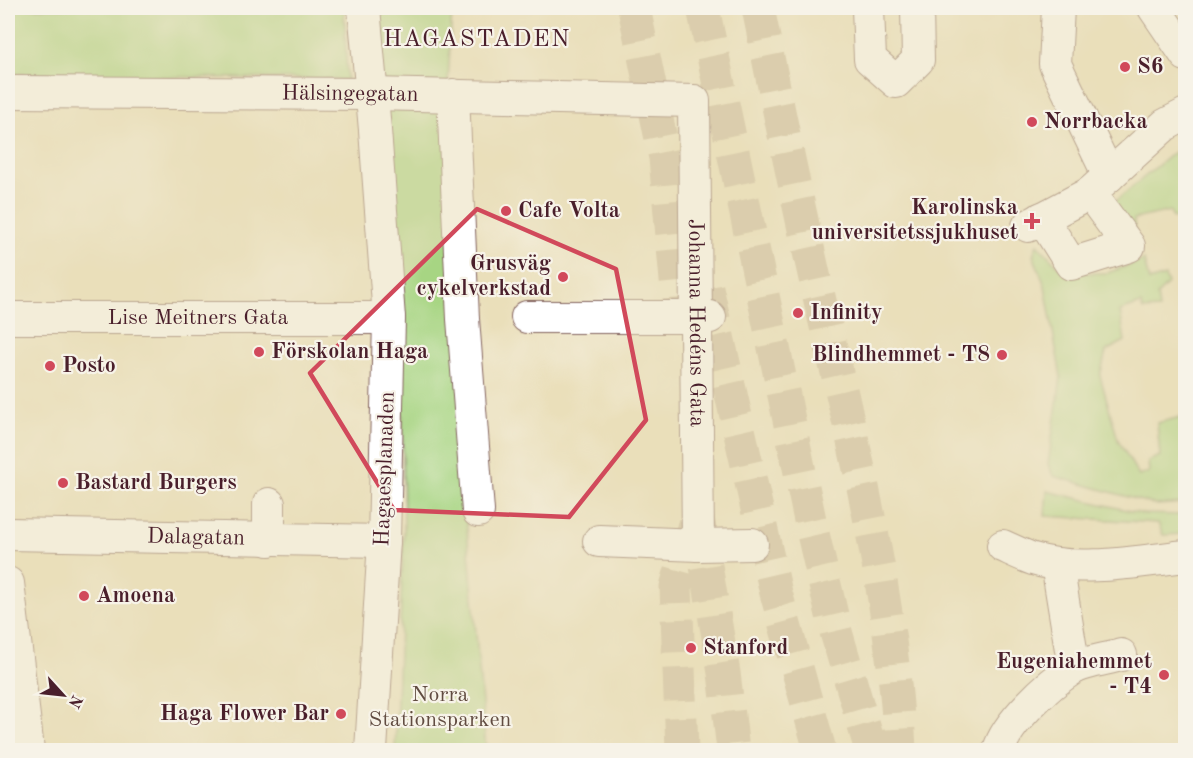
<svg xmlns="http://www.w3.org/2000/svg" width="1193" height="758" font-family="'Old Standard TT',serif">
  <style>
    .green { fill: #a7d583; stroke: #787a57; stroke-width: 1.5 }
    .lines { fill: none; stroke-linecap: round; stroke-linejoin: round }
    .highway-tunnel { stroke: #cab99d; stroke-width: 33; stroke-dasharray: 33 16; stroke-linecap: butt }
    .minor-casing { stroke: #82625d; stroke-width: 34 }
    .minor { stroke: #fff; stroke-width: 32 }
    .marked { fill: none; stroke: #d1495b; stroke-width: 4.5; stroke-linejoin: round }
    .poi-dot { fill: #d1495b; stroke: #f7f3e8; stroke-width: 2 }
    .labels { text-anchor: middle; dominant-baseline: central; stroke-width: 4.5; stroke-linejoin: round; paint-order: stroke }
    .poi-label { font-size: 22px; font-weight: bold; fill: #4a1f2b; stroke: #f7f3e8; text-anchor: start }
    .street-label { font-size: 22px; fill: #4a1f2b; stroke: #f7f3e8 }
    .park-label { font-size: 22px; fill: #614c41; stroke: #f7f3e8 }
    .neighbourhood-label { font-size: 24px; letter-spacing: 1.5px; fill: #4a1f2b; stroke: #f7f3e8 }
  </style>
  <rect width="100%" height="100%" fill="#f7f3e8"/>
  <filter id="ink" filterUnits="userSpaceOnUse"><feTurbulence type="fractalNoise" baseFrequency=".0167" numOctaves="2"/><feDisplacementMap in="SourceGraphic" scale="12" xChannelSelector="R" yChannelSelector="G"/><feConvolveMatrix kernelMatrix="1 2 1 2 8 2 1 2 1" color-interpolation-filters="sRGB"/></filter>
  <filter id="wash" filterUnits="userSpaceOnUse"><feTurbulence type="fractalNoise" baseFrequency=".008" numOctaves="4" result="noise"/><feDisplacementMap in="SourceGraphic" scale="24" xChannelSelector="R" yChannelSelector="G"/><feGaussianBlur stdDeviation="1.35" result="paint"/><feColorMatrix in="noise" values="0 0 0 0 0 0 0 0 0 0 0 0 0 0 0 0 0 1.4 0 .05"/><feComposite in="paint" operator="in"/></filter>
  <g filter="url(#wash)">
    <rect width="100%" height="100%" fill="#eadfba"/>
    <!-- green -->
    <path class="green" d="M8 8H344L347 80 8 74Z
      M366 8H452L447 102 465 505 486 750H395L404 527 401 324Z
      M1185 147V217L1173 218 1170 211 1134 219 1135 232 1113 203 1173 153Z
      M1037 244 1065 273H1107L1144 260 1149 281 1165 276 1168 284 1157 295 1159 309 1143 310 1141 304 1120 311 1125 341 1106 351 1100 376 1118 440 1139 476 1149 472 1148 461 1160 456 1157 423 1185 416V503L1156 505 1053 476 1048 464 1061 377 1045 286 1033 255Z
      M1047 491 1143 514 1185 515V534L1163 535 1158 523 1045 516Z"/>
  </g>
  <g filter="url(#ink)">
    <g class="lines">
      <!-- highway-tunnel -->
      <path class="highway-tunnel" d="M634 8 665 158 682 347
        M703 8 811 525 836 632 871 750
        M758 8C779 112 800 215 824 318 858 461 893 603 900 750
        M707 288 776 593 820 750
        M698 518 724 673 733 750
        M682 750 676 587 695 521"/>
      <!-- minor casing -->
      <g class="minor-casing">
        <g id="minor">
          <path d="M364 8 375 130 389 318 384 541 371 750"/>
          <path d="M868 8 870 59 896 82 918 60 917 8"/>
          <path d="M1058 8 1055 64 1109 176"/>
          <path d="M1154 8 1186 55"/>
          <path id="s1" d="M8 92 372 94 694 101 698 545"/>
          <path d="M453 95 463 319 478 511"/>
          <path d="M1042 218 1071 264 1129 246 1090 193"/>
          <path d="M1028 226 1090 193 1165 125 1186 114"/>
          <path d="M527 317H710"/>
          <path id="s2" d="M8 318H389"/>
          <path id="s3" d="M8 534 384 541"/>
          <path d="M269 540V504"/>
          <path d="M599 541 698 545 752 544"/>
          <path d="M1003 546C1012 550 1022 555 1033 559 1075 573 1141 561 1186 556"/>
          <path d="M1057 564 1074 668"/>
          <path d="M8 583 28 750"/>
          <path d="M999 750C1006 723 1049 684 1072 669 1084 662 1108 659 1121 655"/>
        </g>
      </g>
      <!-- minor -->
      <use href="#minor" class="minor"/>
    </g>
  </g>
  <!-- marked area -->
  <path d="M0 0H1193V758H0ZM477 209 616 269 646 420 569 517 394 510 310 373Z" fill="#eadfba" fill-opacity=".55" fill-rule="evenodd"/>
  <path class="marked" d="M477 209 616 269 646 420 569 517 394 510 310 373Z"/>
  <!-- markers -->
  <g class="poi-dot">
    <circle cx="1125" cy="67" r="6"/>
    <circle cx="1032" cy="122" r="6"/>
    <circle cx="506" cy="211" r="6"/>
    <path d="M1029 212h6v6h6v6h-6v6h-6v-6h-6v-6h6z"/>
    <circle cx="563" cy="277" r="6"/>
    <circle cx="798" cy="313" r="6"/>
    <circle cx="259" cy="352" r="6"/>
    <circle cx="1002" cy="355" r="6"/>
    <circle cx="50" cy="366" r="6"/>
    <circle cx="63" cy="483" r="6"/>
    <circle cx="84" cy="596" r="6"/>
    <circle cx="691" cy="648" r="6"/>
    <circle cx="1164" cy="675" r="6"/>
    <circle cx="341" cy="714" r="6"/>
  </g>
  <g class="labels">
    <!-- poi labels -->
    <g class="poi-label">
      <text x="1137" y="67">S6</text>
      <text x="1044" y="122">Norrbacka</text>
      <text x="1018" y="208" text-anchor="end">Karolinska<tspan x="1018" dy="25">universitetssjukhuset</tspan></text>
      <text x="518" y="211">Cafe Volta</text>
      <text x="551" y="264" text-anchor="end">Grusväg<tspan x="551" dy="25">cykelverkstad</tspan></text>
      <text x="810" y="313">Infinity</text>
      <text x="271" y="352">Förskolan Haga</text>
      <text x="990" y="355" text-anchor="end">Blindhemmet - T8</text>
      <text x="62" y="366">Posto</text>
      <text x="75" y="483">Bastard Burgers</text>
      <text x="96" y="596">Amoena</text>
      <text x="703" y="648">Stanford</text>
      <text x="1152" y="662" text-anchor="end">Eugeniahemmet<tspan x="1152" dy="25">- T4</tspan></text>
      <text x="329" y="714" text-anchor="end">Haga Flower Bar</text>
    </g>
    <!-- street labels -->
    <g class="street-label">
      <text stroke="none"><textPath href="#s1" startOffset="342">Hälsingegatan</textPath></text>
      <text stroke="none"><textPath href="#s2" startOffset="190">Lise Meitners Gata</textPath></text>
      <text stroke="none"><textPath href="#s1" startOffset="908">Johanna Hedéns Gata</textPath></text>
      <text transform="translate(385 469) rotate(-88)">Hagaesplanaden</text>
      <text stroke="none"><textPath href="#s3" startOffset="188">Dalagatan</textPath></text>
    </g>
    <!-- park labels -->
    <g class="park-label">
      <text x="440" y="695">Norra<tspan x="440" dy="25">Stationsparken</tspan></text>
    </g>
    <!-- neighbourhood labels -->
    <g class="neighbourhood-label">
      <text x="477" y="40">HAGASTADEN</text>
    </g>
  </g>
  <!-- margin -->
  <rect width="1193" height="758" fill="none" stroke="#f7f3e8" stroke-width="30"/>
  <!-- north arrow -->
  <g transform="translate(63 695) rotate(117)" stroke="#f7f3e8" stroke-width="4.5" paint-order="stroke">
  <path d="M0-4.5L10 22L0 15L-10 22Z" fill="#4a1f2b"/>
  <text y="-9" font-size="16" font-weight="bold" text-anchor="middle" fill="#4a1f2b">N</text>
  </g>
</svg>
